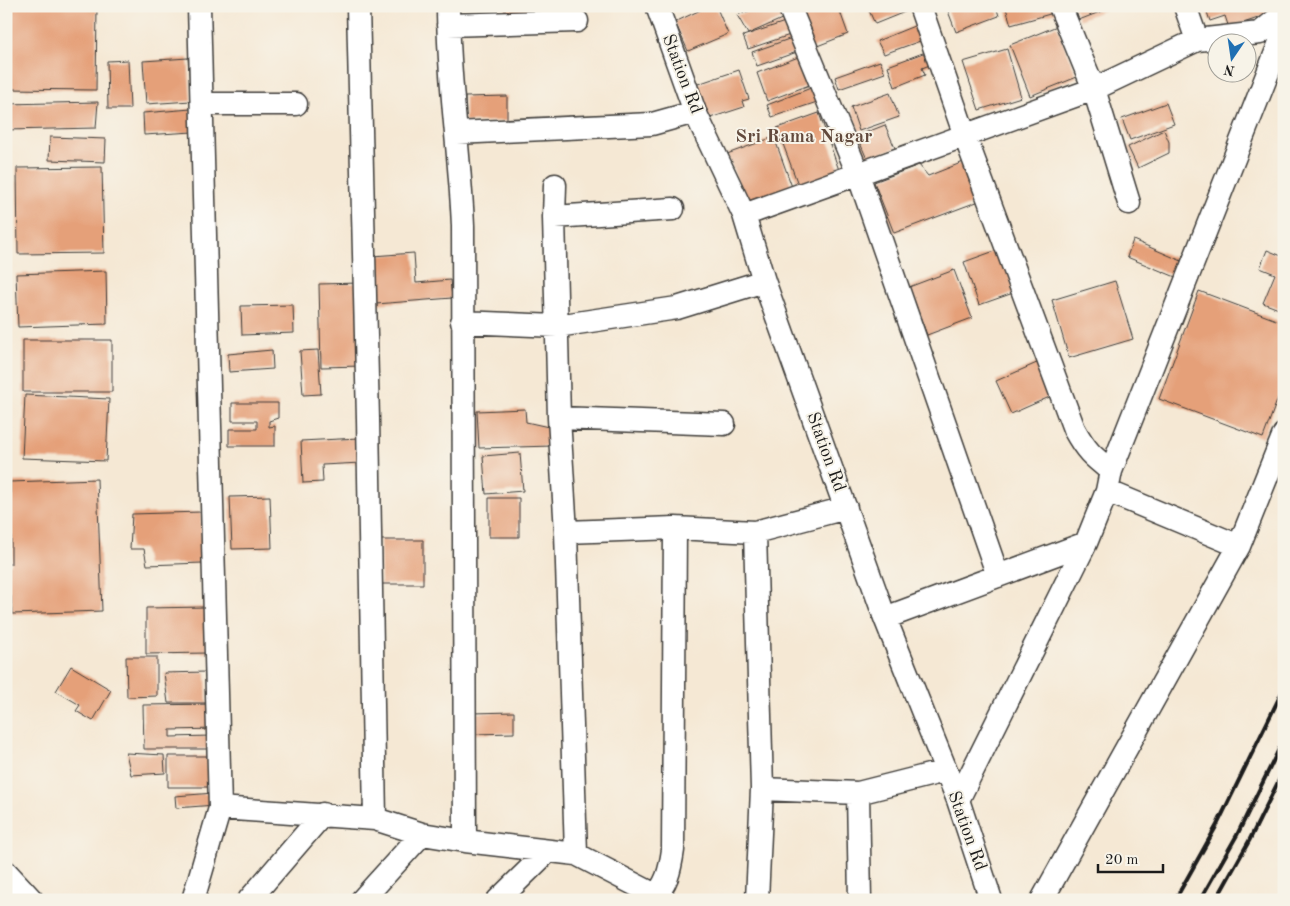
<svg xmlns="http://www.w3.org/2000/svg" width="1290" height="906" font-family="'Old Standard TT',serif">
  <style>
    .building { fill: #e5a079 }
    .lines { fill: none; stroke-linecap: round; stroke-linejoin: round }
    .minor-casing { stroke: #3d3b38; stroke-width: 25 }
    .minor { stroke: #fff; stroke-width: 22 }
    .rail { stroke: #1c1c1c; stroke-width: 4 }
    .labels { text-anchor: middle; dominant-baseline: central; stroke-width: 4; stroke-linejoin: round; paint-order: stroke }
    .street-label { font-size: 18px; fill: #1c1c1c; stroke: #f7f3e8 }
    .neighbourhood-label { font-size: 19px; font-weight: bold; fill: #624a3d; stroke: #f7f3e8 }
  </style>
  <rect width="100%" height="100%" fill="#f7f3e8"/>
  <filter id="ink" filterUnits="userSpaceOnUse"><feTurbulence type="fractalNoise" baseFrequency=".02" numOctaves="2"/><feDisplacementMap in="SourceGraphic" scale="10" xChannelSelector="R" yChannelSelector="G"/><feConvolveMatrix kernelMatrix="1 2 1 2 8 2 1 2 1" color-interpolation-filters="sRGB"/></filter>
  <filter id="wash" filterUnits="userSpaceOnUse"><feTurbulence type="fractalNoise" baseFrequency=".0096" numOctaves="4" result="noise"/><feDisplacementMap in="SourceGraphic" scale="20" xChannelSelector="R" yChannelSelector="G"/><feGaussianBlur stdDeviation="1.12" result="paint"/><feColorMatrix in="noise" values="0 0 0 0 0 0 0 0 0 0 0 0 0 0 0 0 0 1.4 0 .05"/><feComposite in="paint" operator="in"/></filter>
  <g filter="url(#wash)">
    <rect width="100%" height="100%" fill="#f5e8d4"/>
    <g id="blocks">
      <!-- building -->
      <path class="building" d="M6 6H97L96 90 6 89Z
        M505 6H542V17L505 16Z
        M709 6H716L728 34 688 51 675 22Z
        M763 6H778L784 18 748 34 737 15Z
        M819 6H838L848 34 807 50 794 16Z
        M867 6H911L912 9 875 24Z
        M946 6H996L999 16 956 32Z
        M1012 6H1056L1057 12 1011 25 1006 8Z
        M1074 6H1115L1079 20Z
        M1205 6H1284V9L1229 28 1225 16 1210 21Z
        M785 22 790 35 748 49 743 36Z
        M919 24 923 40 884 54 877 41Z
        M1057 26 1077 77 1030 96 1010 45Z
        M792 38 797 52 757 66 752 52Z
        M1007 49 1021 97 979 110 963 62Z
        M931 50 935 63 922 68 925 75 895 87 888 66Z
        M801 56 812 84 767 101 757 73Z
        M188 58 191 101 146 104 143 61Z
        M128 60 130 109H108L107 61Z
        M880 61 885 73 839 89 835 77Z
        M739 70 749 99 742 101 744 107 704 120 692 86Z
        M816 86 820 101 772 117 767 105Z
        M890 93 899 117 859 131 851 107Z
        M507 96V121L465 122V97Z
        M98 102 96 128 6 130V104Z
        M1166 103 1174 124 1130 140 1122 119Z
        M191 109 193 132 144 135 143 113Z
        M819 113 840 173 799 187 777 128Z
        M885 125 895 148 867 159 857 136Z
        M1164 130 1169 142V153L1138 168 1128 147Z
        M50 137 106 139 105 162 49 160Z
        M774 137 792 187 746 204 727 154Z
        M966 161 982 200 894 233 874 182 919 165 928 176Z
        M102 167 104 253 18 254 17 168Z
        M1133 240 1184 262 1178 278 1127 257Z
        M1000 249 1016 292 979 305 964 262Z
        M1267 250 1284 257V311L1263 303 1275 274 1260 268Z
        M414 253 416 283 450 280 452 298 376 304 372 256Z
        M954 270 972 318 927 335 909 287Z
        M106 271 107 324 18 327 16 274Z
        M1115 281 1133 339 1069 358 1052 300Z
        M360 283 362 366 321 367 319 284Z
        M1199 291 1284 323V382L1263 438 1159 399Z
        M293 305 294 333 242 335 241 306Z
        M23 340H112V392H23Z
        M272 350 273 369 229 372 228 354Z
        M318 350 321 394 303 395 300 351Z
        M1039 362 1054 395 1011 414 996 381Z
        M25 395 109 399 106 461 22 458Z
        M232 403H278V418L269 421V427L275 426V446H229V429H257V421H232Z
        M525 409 526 422 553 428V446L479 448 477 411Z
        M359 438 361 463 322 465 323 482 303 483 301 441Z
        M520 453 523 491 486 494 483 456Z
        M97 479 102 611 12 614 11 596H6V564H11V524H6V502H10V482Z
        M270 496 272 548 232 549 230 497Z
        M489 498H519V537H489Z
        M201 512 202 563 147 565 144 549H130L132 514Z
        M380 540H423V584H381Z
        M207 607V653L146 654V608Z
        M126 657H157V696L127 697Z
        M71 666 111 690 93 721 76 711 80 705 56 691Z
        M206 672 207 703H168L164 673Z
        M215 704V729L170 730V737L211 736 213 749H144L143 705Z
        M514 712V733L472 734V713Z
        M126 753 164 755 165 773 131 775Z
        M168 756H208V787H168Z
        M214 793 215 805 176 808 175 796Z"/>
    </g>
  </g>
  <g filter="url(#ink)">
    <use href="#blocks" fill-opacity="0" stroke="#3d3b38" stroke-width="1"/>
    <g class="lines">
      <!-- minor casing -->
      <g class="minor-casing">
        <path id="minor" d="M358 6 368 419 375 819
          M448 6C448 80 460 153 463 226L465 841
          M657 6 695 112 744 215 764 281 885 618 958 800 991 900
          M789 6 858 174 998 576
          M920 6 965 136 1074 429C1086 451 1092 456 1111 471
          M1060 6 1094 89 1129 203
          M1185 6 1197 40
          M448 25 577 21
          M202 104H296
          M456 133 652 124 695 112
          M555 185 554 217 559 418 566 532 576 854
          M744 215 1094 89 1197 40 1260 33 1284 13
          M554 217 673 209
          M462 322 557 326 677 308 764 281
          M559 418 724 424
          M1107 491 1239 546
          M566 532 675 528 755 532 846 508
          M755 532 762 789 757 900
          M885 618 1086 543
          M762 789 858 793 945 771
          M858 793 860 900
          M958 800 1086 543 1107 491 1111 471 1284 32
          M220 808 375 819 422 834 465 841 576 854 665 900
          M6 872 32 900
          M193 900 220 808 199 6
          M249 900 323 814
          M362 900 422 834
          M498 900 548 851
          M652 900C667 884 670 871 673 850L675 528
          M1042 900 1239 546 1284 434"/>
      </g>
      <!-- minor -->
      <use href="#minor" class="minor"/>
      <!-- rail -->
      <path class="rail" d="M1175 900 1217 825 1284 688
        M1200 900 1237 835 1284 739
        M1216 900 1249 841 1284 770"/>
    </g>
  </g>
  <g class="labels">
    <!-- street labels -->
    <g class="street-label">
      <text transform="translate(682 74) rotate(69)">Station Rd</text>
      <text transform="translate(826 452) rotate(70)">Station Rd</text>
      <text transform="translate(967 831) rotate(70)">Station Rd</text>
    </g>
    <!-- neighbourhood labels -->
    <g class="neighbourhood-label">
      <text x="804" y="137">Sri Rama Nagar</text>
    </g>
  </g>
  <!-- margin -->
  <rect width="1290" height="906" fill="none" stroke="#f7f3e8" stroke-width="25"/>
  <!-- north arrow -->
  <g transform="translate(1232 58) rotate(193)"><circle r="24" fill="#f7f3e8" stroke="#9f9d96"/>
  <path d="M0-4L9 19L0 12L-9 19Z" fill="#1f6fb2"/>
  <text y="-8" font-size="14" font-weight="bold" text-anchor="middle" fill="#1c1c1c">N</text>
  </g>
  <!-- scale -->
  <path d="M1098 864v8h65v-8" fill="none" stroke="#1c1c1c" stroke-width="2.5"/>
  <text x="1105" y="864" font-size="15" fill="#1c1c1c" stroke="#f7f3e8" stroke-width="4" paint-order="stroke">20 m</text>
</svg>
